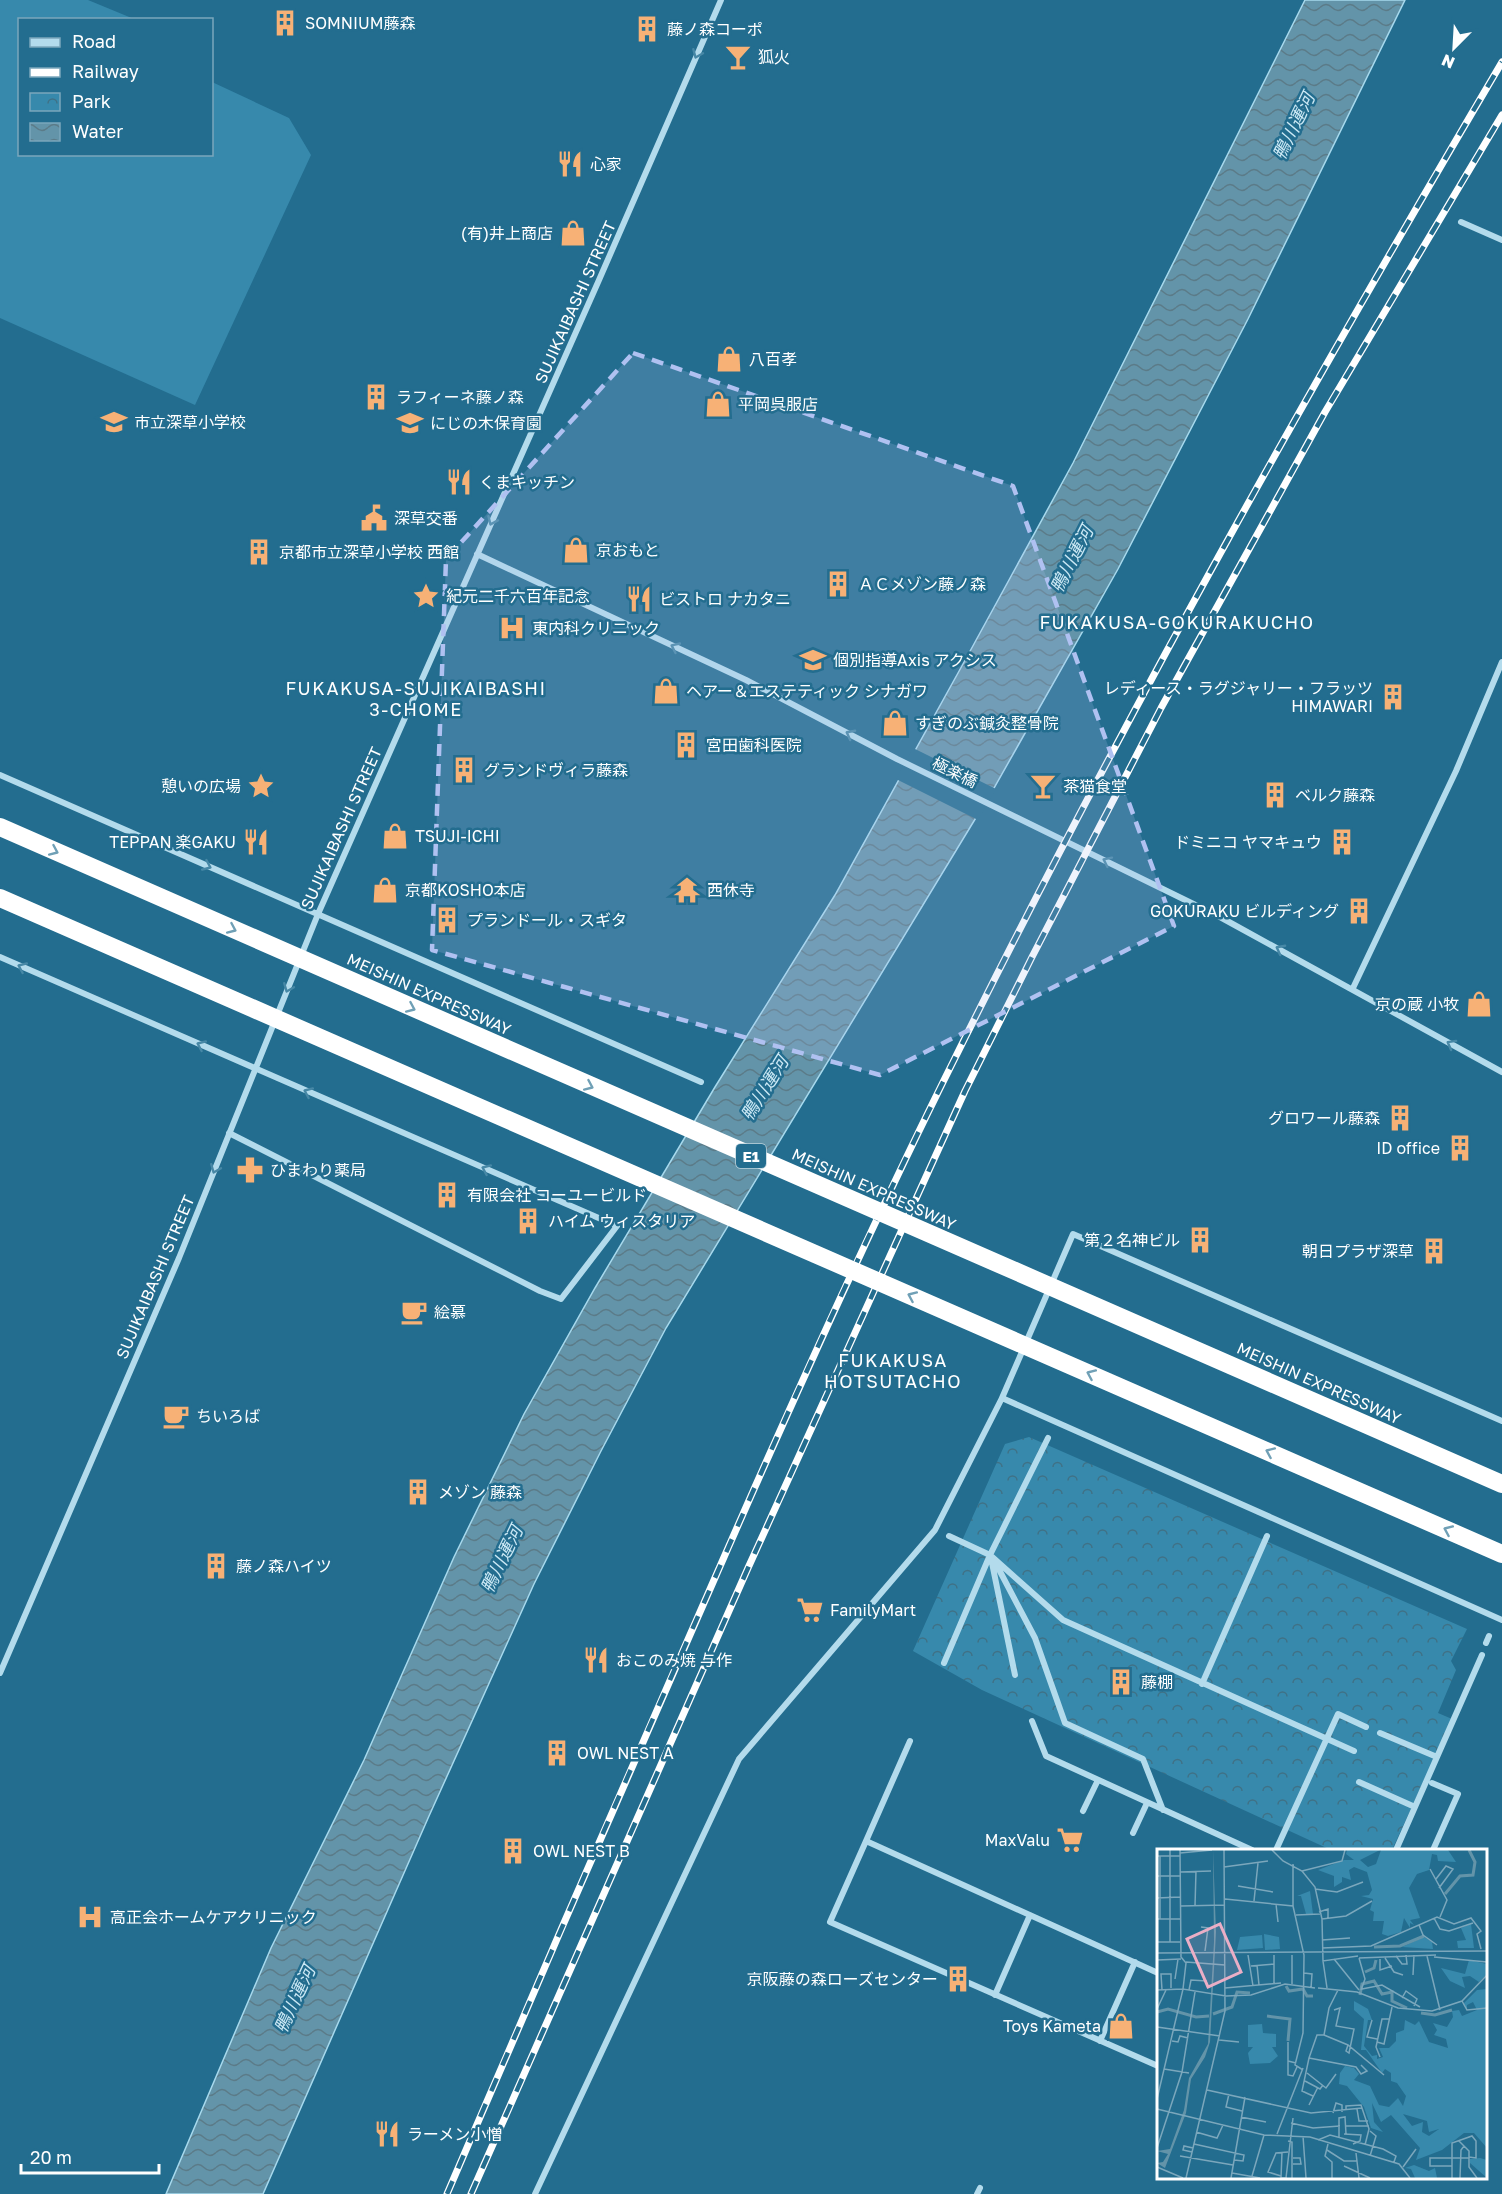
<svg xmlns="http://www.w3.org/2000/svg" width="1502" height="2194" font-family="'Golos Text','Noto Sans JP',sans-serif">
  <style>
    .green { fill: #3789ac }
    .park { fill: url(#park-crowns) }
    .water { fill: url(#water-waves); stroke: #a7d9ed; stroke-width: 1.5 }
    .pier { fill: #236d8f }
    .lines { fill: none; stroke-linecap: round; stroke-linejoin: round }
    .street { stroke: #b3dbec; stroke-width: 6 }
    .rail-casing { stroke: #fff; stroke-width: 7 }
    .rail { stroke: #236d8f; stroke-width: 4.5; stroke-dasharray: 14; stroke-linecap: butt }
    .highway-bridge { stroke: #fff; stroke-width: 18 }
    .oneway { stroke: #4788a6 }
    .oneway2 { stroke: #70a0b6 }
    .marked { fill: #b0c1f1; fill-opacity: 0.2; stroke: #b0c1f1; stroke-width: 4.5; stroke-dasharray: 12 8; stroke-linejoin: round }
    .labels { text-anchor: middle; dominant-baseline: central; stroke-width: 5; stroke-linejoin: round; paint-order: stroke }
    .shield { fill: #236d8f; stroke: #bdd3dd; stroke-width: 1.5 }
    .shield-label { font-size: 15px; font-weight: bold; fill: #fff }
    .poi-label { font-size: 16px; fill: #fff; stroke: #236d8f; text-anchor: start }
    .street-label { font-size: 16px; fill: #fff; stroke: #236d8f }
    .water-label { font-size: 18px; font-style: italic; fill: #cce9f5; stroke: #236d8f }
    .neighbourhood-label { font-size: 18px; letter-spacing: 1.5px; fill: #fff; stroke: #236d8f }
    .inset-river { fill: none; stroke: #6394a9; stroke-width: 3 }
    .inset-road { fill: none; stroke: #7ba7bc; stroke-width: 1.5 }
    .view { fill: #eaaec6; fill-opacity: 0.15; stroke: #eaaec6; stroke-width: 3 }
    .inset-edge { fill: none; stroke: #fff; stroke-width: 3 }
  </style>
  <defs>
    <pattern id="park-crowns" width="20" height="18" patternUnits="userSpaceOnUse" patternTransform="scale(1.5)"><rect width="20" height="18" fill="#3789ac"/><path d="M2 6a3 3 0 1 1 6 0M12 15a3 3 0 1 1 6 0" fill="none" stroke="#3f7186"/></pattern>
    <pattern id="water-waves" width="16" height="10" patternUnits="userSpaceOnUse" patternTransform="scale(1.5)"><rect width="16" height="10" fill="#6394a9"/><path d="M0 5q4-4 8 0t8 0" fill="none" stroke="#5b7b88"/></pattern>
  </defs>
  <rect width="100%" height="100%" fill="#236d8f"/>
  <!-- green -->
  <path class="green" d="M0 0H88L134 19 20 20V154H212V82L289 118 311 155 195 405 0 318Z"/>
  <!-- park -->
  <path class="park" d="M1029 1437 1467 1629 1451 1661 1456 1670 1438 1713 1452 1719 1392 1850H1331L982 1690 913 1651 1005 1444Z"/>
  <!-- water -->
  <path class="water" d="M1305 0H1405L1248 319 1118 569 994 788 666 1328 601 1451 534 1584 429 1816 263 2194H166L271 1948 364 1760 454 1557 524 1414 595 1288 715 1087 835 895 963 664 1073 463Z"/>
  <!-- pier -->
  <path class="pier" d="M913 748 996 789 978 820 896 779Z"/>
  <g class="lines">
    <!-- street -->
    <path class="street" d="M1461 222 1502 240
      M477 554 746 680 897 759 1220 917 1502 1072
      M0 775 701 1082
      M0 957 617 1226 561 1299 540 1291 229 1133
      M1353 988 1456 771 1502 662
      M1002 1398 1073 1234 1502 1421
      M949 1536 990 1555 1063 1620 1354 1751
      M994 1560 1035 1638 1065 1723 1143 1759 1163 1810
      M992 1563 1015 1675
      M1486 1643 1489 1636
      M944 1663 990 1555 1048 1438
      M0 1673 179 1258 318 914 599 280 721 0
      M1202 1684 1267 1536
      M1032 1721 1046 1756 1252 1850
      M1380 1733 1437 1757
      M910 1741 866 1841 1158 1973
      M1359 1782 1415 1807
      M1432 1783 1458 1794 1433 1850
      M1083 1811 1098 1780
      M1133 1833 1147 1803
      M866 1841 830 1922 1158 2066
      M1276 1850 1338 1714 1366 1727
      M1396 1850 1482 1655
      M995 1995 1030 1915
      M1100 2041 1135 1962
      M535 2194 739 1759 935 1530 1002 1398 1502 1620
      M977 2194 980 2188"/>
    <!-- rail casing -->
    <g class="rail-casing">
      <path id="rail" d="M447 2194C535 1989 624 1784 714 1580 791 1404 869 1230 955 1058 1123 719 1309 389 1502 62
        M471 2194 748 1568 965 1091 1032 957 1161 708 1325 412 1502 115"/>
    </g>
    <!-- rail -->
    <use href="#rail" class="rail"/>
    <!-- highway-bridge -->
    <path class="highway-bridge" d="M0 827 1502 1484
      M0 898 1502 1554"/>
  </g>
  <!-- one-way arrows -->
  <defs><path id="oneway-chevron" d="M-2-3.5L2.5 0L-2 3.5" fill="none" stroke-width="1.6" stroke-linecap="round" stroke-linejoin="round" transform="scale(1.5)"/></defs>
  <g class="oneway">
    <use href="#oneway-chevron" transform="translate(697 54) rotate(113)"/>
    <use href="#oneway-chevron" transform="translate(492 521) rotate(114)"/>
    <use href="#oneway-chevron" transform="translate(675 647) rotate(-155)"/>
    <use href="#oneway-chevron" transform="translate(850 734) rotate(-152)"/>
    <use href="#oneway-chevron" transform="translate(1107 861) rotate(-154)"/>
    <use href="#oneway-chevron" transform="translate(207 866) rotate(24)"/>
    <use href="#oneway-chevron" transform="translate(1280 949) rotate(-152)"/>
    <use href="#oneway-chevron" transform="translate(22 967) rotate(-156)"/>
    <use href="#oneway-chevron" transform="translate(288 988) rotate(112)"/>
    <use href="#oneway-chevron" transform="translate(1451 1044) rotate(-151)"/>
    <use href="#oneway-chevron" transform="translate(201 1045) rotate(-156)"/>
    <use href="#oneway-chevron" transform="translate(308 1092) rotate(-156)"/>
    <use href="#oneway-chevron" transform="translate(215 1169) rotate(112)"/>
    <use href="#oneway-chevron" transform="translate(486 1169) rotate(-156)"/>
  </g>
  <g class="oneway2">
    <use href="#oneway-chevron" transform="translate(54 851) rotate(24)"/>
    <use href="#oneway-chevron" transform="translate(232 929) rotate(24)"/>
    <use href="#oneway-chevron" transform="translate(411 1008) rotate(24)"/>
    <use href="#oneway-chevron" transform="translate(589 1086) rotate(24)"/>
    <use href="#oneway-chevron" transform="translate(912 1296) rotate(-156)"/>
    <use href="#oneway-chevron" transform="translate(1091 1374) rotate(-156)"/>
    <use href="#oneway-chevron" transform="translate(1270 1452) rotate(-156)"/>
    <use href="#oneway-chevron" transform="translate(1448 1530) rotate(-156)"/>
  </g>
  <!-- marked area -->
  <path class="marked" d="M633 353 1013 486 1174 926 880 1075 432 950 446 559Z"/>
  <!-- icons -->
  <defs>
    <g id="building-bare" transform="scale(2.07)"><path d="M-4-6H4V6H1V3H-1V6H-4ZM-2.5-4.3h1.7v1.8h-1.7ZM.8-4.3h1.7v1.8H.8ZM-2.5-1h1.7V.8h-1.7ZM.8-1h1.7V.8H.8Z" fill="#f7b176" stroke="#236d8f" stroke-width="2.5" paint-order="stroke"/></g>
    <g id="bar-bare" transform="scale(2.07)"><path d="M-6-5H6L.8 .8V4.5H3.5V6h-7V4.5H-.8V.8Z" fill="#f7b176" stroke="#236d8f" stroke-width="2.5" paint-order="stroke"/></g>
    <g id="restaurant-bare" transform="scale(2.07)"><path d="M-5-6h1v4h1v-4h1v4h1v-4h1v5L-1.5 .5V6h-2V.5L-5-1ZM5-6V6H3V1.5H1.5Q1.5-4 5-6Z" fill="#f7b176" stroke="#236d8f" stroke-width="2.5" paint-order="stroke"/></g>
    <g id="shop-bare" transform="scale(2.07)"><path d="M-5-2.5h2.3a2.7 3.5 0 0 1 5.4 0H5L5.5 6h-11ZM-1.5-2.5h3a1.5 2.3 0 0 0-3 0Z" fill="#f7b176" stroke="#236d8f" stroke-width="2.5" paint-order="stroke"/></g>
    <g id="school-bare" transform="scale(2.07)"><path d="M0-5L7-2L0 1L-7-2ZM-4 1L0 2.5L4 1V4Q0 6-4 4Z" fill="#f7b176" stroke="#236d8f" stroke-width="2.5" paint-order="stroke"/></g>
    <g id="civic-bare" transform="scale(2.07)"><path d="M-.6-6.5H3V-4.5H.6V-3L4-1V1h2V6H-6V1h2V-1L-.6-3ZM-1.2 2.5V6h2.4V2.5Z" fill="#f7b176" stroke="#236d8f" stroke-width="2.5" paint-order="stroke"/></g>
    <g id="sight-bare" transform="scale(2.07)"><path d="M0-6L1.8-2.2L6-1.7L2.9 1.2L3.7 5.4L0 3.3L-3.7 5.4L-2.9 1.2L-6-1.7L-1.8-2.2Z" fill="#f7b176" stroke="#236d8f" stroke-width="2.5" paint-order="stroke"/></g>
    <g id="hospital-bare" transform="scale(2.07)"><path d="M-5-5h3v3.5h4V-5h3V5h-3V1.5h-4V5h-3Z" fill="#f7b176" stroke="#236d8f" stroke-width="2.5" paint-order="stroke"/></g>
    <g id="temple-bare" transform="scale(2.07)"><path d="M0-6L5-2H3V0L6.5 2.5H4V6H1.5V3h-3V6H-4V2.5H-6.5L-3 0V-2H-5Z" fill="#f7b176" stroke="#236d8f" stroke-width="2.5" paint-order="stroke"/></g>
    <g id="pharmacy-bare" transform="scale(2.07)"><path d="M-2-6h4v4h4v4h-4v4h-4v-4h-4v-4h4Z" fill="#f7b176" stroke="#236d8f" stroke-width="2.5" paint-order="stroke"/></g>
    <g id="cafe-bare" transform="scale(2.07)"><path d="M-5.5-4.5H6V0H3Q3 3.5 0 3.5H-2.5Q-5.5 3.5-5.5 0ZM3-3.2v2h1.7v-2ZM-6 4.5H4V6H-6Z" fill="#f7b176" stroke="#236d8f" stroke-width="2.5" paint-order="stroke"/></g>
    <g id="supermarket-bare" transform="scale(2.07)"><path d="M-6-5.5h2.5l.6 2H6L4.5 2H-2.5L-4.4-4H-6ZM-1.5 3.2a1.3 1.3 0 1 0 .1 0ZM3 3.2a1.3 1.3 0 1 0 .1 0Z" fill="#f7b176" stroke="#236d8f" stroke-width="2.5" paint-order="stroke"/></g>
  </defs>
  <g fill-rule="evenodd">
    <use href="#building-bare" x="285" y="23"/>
    <use href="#building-bare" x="647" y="29"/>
    <use href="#bar-bare" x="738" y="57"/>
    <use href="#restaurant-bare" x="570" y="164"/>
    <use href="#shop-bare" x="573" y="233"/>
    <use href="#shop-bare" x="729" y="359"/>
    <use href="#building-bare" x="376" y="397"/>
    <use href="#shop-bare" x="718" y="404"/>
    <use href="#school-bare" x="114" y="422"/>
    <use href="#school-bare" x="410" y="423"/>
    <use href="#restaurant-bare" x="459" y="482"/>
    <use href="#civic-bare" x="374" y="518"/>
    <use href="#shop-bare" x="576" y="550"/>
    <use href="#building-bare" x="259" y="552"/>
    <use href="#building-bare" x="838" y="584"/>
    <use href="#sight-bare" x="426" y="596"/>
    <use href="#restaurant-bare" x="639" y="599"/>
    <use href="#hospital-bare" x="512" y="628"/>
    <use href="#school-bare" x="813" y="660"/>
    <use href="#shop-bare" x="666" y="691"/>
    <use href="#building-bare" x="1393" y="697"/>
    <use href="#shop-bare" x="895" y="723"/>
    <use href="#building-bare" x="686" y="745"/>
    <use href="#building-bare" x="464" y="770"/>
    <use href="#sight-bare" x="261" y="786"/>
    <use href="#bar-bare" x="1043" y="786"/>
    <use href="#building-bare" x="1275" y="795"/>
    <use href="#shop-bare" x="395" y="836"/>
    <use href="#restaurant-bare" x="256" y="842"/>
    <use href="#building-bare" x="1342" y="842"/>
    <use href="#shop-bare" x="385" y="890"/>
    <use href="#temple-bare" x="687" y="890"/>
    <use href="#building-bare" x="1359" y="911"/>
    <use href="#building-bare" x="447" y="920"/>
    <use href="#shop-bare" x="1479" y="1004"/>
    <use href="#building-bare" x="1400" y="1118"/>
    <use href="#building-bare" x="1460" y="1148"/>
    <use href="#pharmacy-bare" x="250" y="1170"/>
    <use href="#building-bare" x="447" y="1195"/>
    <use href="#building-bare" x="528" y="1221"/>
    <use href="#building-bare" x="1200" y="1240"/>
    <use href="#building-bare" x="1434" y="1251"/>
    <use href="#cafe-bare" x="414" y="1312"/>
    <use href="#cafe-bare" x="176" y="1416"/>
    <use href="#building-bare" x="418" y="1492"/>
    <use href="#building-bare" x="216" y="1566"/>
    <use href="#supermarket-bare" x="810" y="1610"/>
    <use href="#restaurant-bare" x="596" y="1660"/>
    <use href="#building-bare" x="1121" y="1682"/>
    <use href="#building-bare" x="557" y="1753"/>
    <use href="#supermarket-bare" x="1070" y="1840"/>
    <use href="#building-bare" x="513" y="1851"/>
    <use href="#hospital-bare" x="90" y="1917"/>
    <use href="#building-bare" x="958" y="1979"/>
    <use href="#shop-bare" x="1121" y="2026"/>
    <use href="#restaurant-bare" x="387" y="2134"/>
  </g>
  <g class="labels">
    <!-- shield labels -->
    <rect class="shield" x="736" y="1144" width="30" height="24" rx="4.5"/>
    <g class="shield-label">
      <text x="751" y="1156">E1</text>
    </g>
    <!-- poi labels -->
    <g class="poi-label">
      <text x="305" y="23">SOMNIUM藤森</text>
      <text x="667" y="29">藤ノ森コーポ</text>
      <text x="758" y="57">狐火</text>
      <text x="590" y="164">心家</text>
      <text x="553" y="233" text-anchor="end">(有)井上商店</text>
      <text x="749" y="359">八百孝</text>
      <text x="396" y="397">ラフィーネ藤ノ森</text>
      <text x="738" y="404">平岡呉服店</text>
      <text x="134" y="422">市立深草小学校</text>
      <text x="430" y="423">にじの木保育園</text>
      <text x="479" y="482">くまキッチン</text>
      <text x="394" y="518">深草交番</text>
      <text x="596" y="550">京おもと</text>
      <text x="279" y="552">京都市立深草小学校 西館</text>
      <text x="858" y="584">ＡＣメゾン藤ノ森</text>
      <text x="446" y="596">紀元二千六百年記念</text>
      <text x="659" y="599">ビストロ ナカタニ</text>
      <text x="532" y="628">東内科クリニック</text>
      <text x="833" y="660">個別指導Axis アクシス</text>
      <text x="1373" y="688" text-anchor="end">レディース・ラグジャリー・フラッツ<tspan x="1373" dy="18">HIMAWARI</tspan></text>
      <text x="686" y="691">ヘアー＆エステティック シナガワ</text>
      <text x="915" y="723">すぎのぶ鍼灸整骨院</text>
      <text x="706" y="745">宮田歯科医院</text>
      <text x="484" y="770">グランドヴィラ藤森</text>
      <text x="241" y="786" text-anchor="end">憩いの広場</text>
      <text x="1063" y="786">茶猫食堂</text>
      <text x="1295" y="795">ベルク藤森</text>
      <text x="415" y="836">TSUJI-ICHI</text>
      <text x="236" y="842" text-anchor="end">TEPPAN 楽GAKU</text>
      <text x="1322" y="842" text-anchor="end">ドミニコ ヤマキュウ</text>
      <text x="405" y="890">京都KOSHO本店</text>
      <text x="707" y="890">西休寺</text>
      <text x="1339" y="911" text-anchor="end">GOKURAKU ビルディング</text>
      <text x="467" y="920">プランドール・スギタ</text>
      <text x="1459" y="1004" text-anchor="end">京の蔵 小牧</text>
      <text x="1380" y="1118" text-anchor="end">グロワール藤森</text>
      <text x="1440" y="1148" text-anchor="end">ID office</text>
      <text x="270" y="1170">ひまわり薬局</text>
      <text x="467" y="1195">有限会社 コーユービルド</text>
      <text x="548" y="1221">ハイム ウィスタリア</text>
      <text x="1180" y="1240" text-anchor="end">第２名神ビル</text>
      <text x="1414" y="1251" text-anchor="end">朝日プラザ深草</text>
      <text x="434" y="1312">絵慕</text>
      <text x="196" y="1416">ちいろば</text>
      <text x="438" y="1492">メゾン 藤森</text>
      <text x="236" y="1566">藤ノ森ハイツ</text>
      <text x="830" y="1610">FamilyMart</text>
      <text x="616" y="1660">おこのみ焼 与作</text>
      <text x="1141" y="1682">藤棚</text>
      <text x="577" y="1753">OWL NEST A</text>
      <text x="1050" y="1840" text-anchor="end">MaxValu</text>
      <text x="533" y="1851">OWL NEST B</text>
      <text x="110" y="1917">高正会ホームケアクリニック</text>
      <text x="938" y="1979" text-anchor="end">京阪藤の森ローズセンター</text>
      <text x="1101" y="2026" text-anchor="end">Toys Kameta</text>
      <text x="407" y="2134">ラーメン小憎</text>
    </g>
    <!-- street labels -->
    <g class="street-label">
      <text transform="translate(575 302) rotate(-66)">SUJIKAIBASHI STREET</text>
      <text transform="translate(955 772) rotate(26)">極楽橋</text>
      <text transform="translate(341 828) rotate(-66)">SUJIKAIBASHI STREET</text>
      <text transform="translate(429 994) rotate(24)">MEISHIN EXPRESSWAY</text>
      <text transform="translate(874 1189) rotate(24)">MEISHIN EXPRESSWAY</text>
      <text transform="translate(155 1277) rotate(-67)">SUJIKAIBASHI STREET</text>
      <text transform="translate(1319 1383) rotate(24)">MEISHIN EXPRESSWAY</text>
    </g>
    <!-- water labels -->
    <g class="water-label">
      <text transform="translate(1293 126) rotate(-64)">鴨川運河</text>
      <text transform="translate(1071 559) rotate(-63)">鴨川運河</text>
      <text transform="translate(764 1088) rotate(-58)">鴨川運河</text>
      <text transform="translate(501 1559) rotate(-64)">鴨川運河</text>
      <text transform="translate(294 1999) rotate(-65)">鴨川運河</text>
    </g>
    <!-- neighbourhood labels -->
    <g class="neighbourhood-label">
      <text x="1177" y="622">FUKAKUSA-GOKURAKUCHO</text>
      <text x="416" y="688">FUKAKUSA-SUJIKAIBASHI<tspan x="416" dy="21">3-CHOME</tspan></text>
      <text x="893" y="1360">FUKAKUSA<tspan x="893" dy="21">HOTSUTACHO</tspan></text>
    </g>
  </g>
  <!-- overview -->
  <g transform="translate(1157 1849)">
    <rect width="330" height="330" fill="#236d8f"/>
    <path d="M107 85 122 88 123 100 108 101ZM105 86 106 99 80 101 83 88ZM105 175 106 184 119 185V198H115L121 207 113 214 93 215 91 204 96 198H91V176Z" fill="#3789ac"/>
    <path d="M190 1H223L203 11 211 18 219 15 224 1H291L299 13 281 12 280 6 275 5 272 21 260 25 252 39 263 69 253 71 257 76 253 74V79L247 69 244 83 231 87 225 85 227 72H216L217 63 213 61 216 50 204 47 212 46 215 41 210 23 197 18 192 21 194 31 185 28V33L177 38V27L161 21 187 11H197L189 5ZM153 42 156 65H149L144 47H140ZM314 75 317 99H301L300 92 309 91 304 79ZM267 88 275 93 276 100 245 98ZM312 111 330 115V125L322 133 313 127 305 128 308 139 293 132 284 119 308 125ZM330 140V299L317 284H307L285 301 259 311 263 299 234 266 224 273 215 254 217 273 226 283 214 279 207 258 190 237 182 235 183 224 188 217 197 219 202 225 197 231 213 237 222 256 232 258 241 249 246 257 249 247 240 234 234 232V224L228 220 225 224 209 201H204L207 170 197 161V152L211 160 215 171H211L207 197 215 207 220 206V210L226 208 222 199H232L239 192V184L247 181 248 171 258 176 262 172 272 193 291 199 289 190 277 186 280 181 276 174 290 178 296 168 295 162 302 161 305 167 320 161 316 153 310 156V161L306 155 320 141ZM246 265 270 272 272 283 282 280 272 287 265 283 266 273 255 277ZM323 309 330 311V329L313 314V310ZM257 316 272 322 278 319 280 329H258L254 320 248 319Z" fill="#3789ac" fill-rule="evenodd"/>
    <path d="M56 1 59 83 53 193 48 208 34 230 29 264 8 319 0 314 6 313 11 305 0 302 13 300 27 261 32 229 51 195 57 93Z" fill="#6394a9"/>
    <path class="inset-river" d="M288 45 303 27 316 26 318 13 312 1M217 98 243 97 267 87M208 123 217 119 219 111M129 137 132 142 146 140 150 147H156M203 146 205 135 217 132 225 145 235 143V152L250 159M0 163 11 160 39 168 52 167M264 164 278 166 295 161M56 165 75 158 80 143 93 144M110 167 133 170 131 192"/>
    <path class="inset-road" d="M115 1 126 12 145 22 158 38 165 70 166 112 201 107M23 4 55 1M0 7H23M3 7V70M136 15V57M67 18 111 12M273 20 290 51 283 68M145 22 185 12 188 1M23 23 54 22M0 27H23M279 30 289 17 296 20 282 39M81 37 116 43M158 40 180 43 206 33M0 49 23 48M68 50 136 57 147 106 146 184 138 216 146 221M97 52 101 14M119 55 121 73M24 57 68 56M38 57 39 22M162 63 171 60V69M139 66 163 65M277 69 283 80 292 82 316 74M0 70H23M165 70 189 67 215 52M262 76 266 86 280 96M44 78 51 79 48 102M165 91 193 89M0 93H23M13 93V1M165 99 214 97 280 68 297 75 314 69 324 82 320 85 324 100M0 104 330 102M91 106 96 137M117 106V134M239 107 245 115H250L249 106M270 107 283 161M277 108 330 113M202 109 279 106M202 109 208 130 204 141M228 109 237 123 246 126M177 110 202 141M223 110V121L235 117M0 111 24 110M166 112 170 139M29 113 68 116M100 116 102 136M94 117 117 115M147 124 155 125 154 139M256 126 257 106M18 130 21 110M135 135V106M68 139 124 134M161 139 200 143 241 159 275 162 305 152 330 126M205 140 225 136 263 158M0 141 26 140 29 114 24 108 23 1M5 141 4 125H14V139M32 141 34 131 50 132M245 149 249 142 260 150 257 157M305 152 310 161 330 159M0 160 9 141M177 161 183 159 179 177 197 180 192 204 189 202 191 196M215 171 210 188 220 190M0 178 63 187M167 186 191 196 227 226M62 191 82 193M15 192 21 193 23 187 31 189M220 193 227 195 235 158M223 208 219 198 225 170H233M152 209 199 218 204 225 210 222 204 216M131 212V193M139 214 131 212V226L136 227 140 218M7 220 32 224M150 224 169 239 179 225M148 232 163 240 166 236M50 241 154 264 205 259M72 245 69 258 85 262M156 247 145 242 152 209 160 186H167L172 159 181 141M0 250 26 140 69 147 94 146 128 135 158 139M152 256 161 238M0 260 107 286 153 288 242 315 253 329M200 260 202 272H211M189 262V257L204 256 212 280 208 296M176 264 179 254 185 256V263M84 268 109 273M134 274 156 279 183 277M189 277H212M213 282 219 287 213 307M39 283 60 289 66 276M120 285 146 219M187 285 204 286 203 292 196 295M146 287 149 329M182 288V269L188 268 189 285M161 291 173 286 226 300 239 307 237 313M131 292 135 293V329M302 292 312 302V318L320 329M37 295 87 306 86 312 77 311M171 295 168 307 175 313V329M0 299 25 223 38 143M170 301 187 312H200M35 303 26 301 27 297 36 299M125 303 124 329H130M199 304 202 329M23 307 76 316M136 315H144L143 309H136M187 317 213 329M295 317H273V309H312M0 318 26 329M246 318 259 300M75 324 103 329M95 327 107 286M124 327 111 323 119 304 131 303M29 329 68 162 67 1M74 329 88 248M129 329 136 269M295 329V294L315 287 319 292V309L312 308M303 329 304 301 307 297"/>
    <path class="view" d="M63 75 84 123 51 138 30 90Z"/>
    <rect width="330" height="330" class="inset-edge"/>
  </g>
  <!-- legend -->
  <rect x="18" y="18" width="195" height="138" fill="#236d8f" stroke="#7ba7bc" stroke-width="1.5"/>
  <rect x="30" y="38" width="30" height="9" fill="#b3dbec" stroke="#7ba7bc" stroke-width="1.5"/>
  <text x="72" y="48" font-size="18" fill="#ffffff">Road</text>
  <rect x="30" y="68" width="30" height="9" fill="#ffffff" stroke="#7ba7bc" stroke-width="1.5"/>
  <text x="72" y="78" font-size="18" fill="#ffffff">Railway</text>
  <rect x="30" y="93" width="30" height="18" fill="url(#park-crowns)" stroke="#7ba7bc" stroke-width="1.5"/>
  <text x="72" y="108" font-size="18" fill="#ffffff">Park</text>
  <rect x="30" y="123" width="30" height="18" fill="url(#water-waves)" stroke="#7ba7bc" stroke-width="1.5"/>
  <text x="72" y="138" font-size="18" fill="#ffffff">Water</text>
  <!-- north arrow -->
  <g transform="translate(1454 48) rotate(204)" stroke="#236d8f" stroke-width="4.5" paint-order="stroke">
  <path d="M0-4.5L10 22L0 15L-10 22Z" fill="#ffffff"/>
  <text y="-9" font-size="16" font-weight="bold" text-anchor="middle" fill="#ffffff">N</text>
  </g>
  <!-- scale -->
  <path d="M21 2164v9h138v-9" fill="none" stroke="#ffffff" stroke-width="3"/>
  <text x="30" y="2164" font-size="18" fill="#ffffff" stroke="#236d8f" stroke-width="4.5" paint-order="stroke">20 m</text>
</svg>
